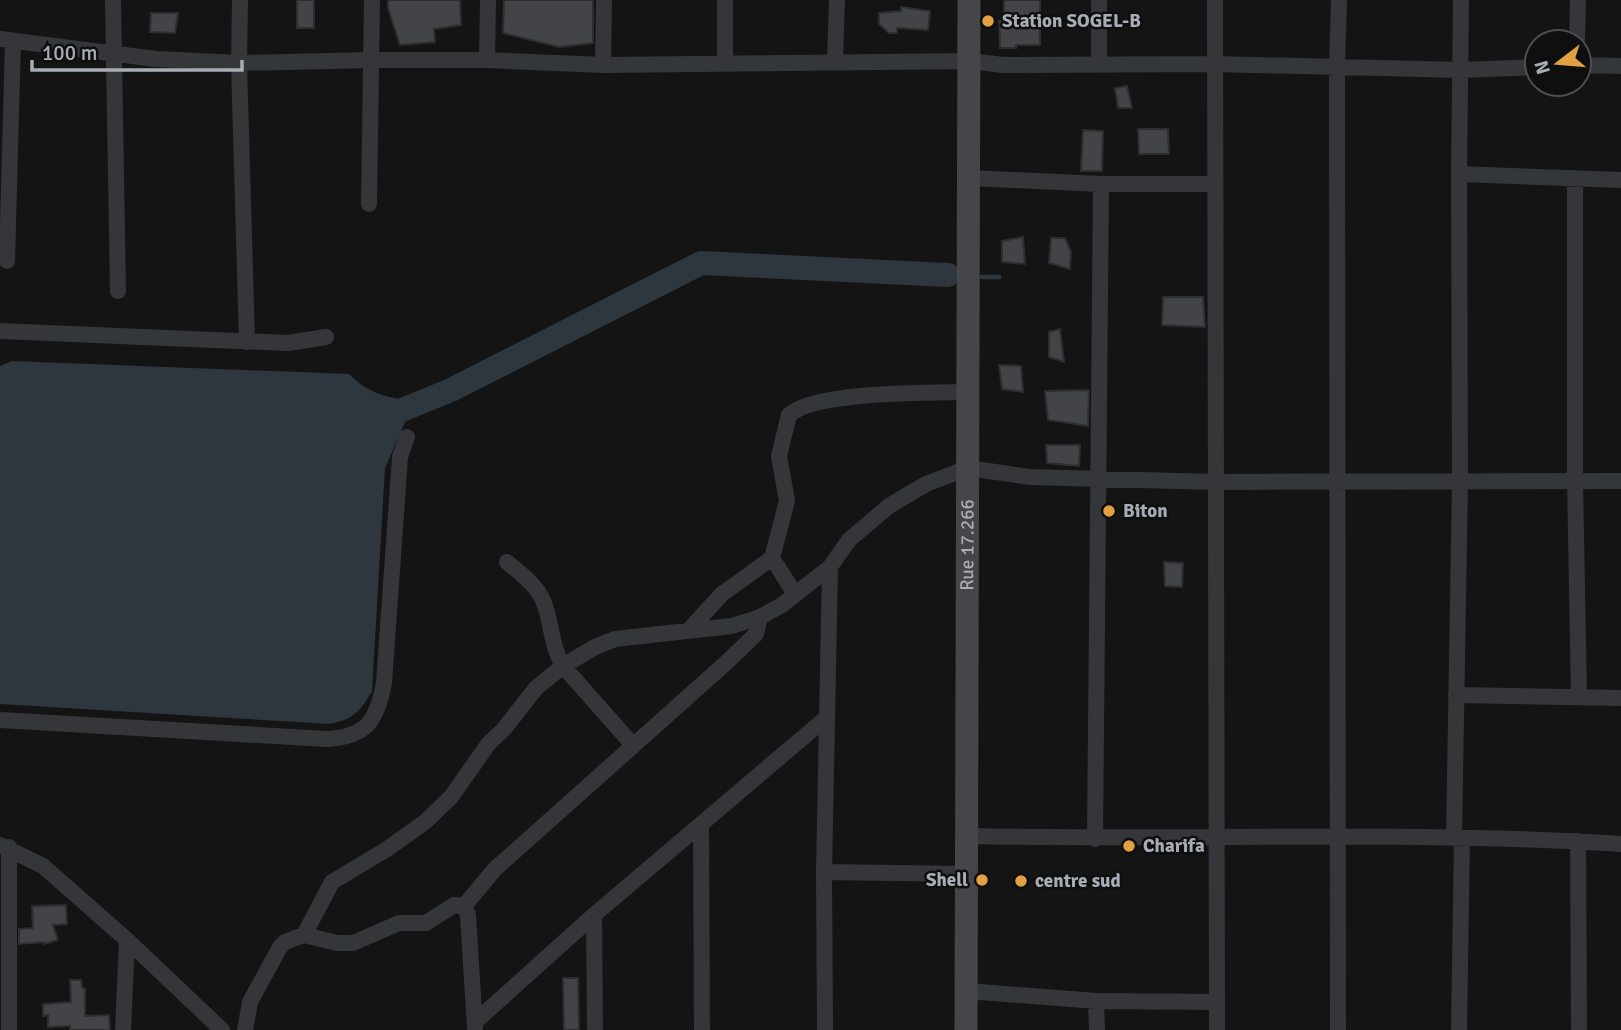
<svg xmlns="http://www.w3.org/2000/svg" width="1621" height="1030" font-family="Signika,sans-serif">
  <style>
    .water { fill: #2e373d }
    .lines { fill: none; stroke-linecap: round; stroke-linejoin: round }
    .stream { stroke: #2e373d; stroke-width: 4.5 }
    .river { stroke: #2e373d; stroke-width: 24 }
    .building { fill: #434448; stroke: #2e2e31; stroke-width: 2 }
    .street { stroke: #35363a; stroke-width: 16 }
    .secondary { stroke: #44464a; stroke-width: 23 }
    .poi-dot { fill: #e1a041; stroke: #0f0f10; stroke-width: 2.5 }
    .labels { text-anchor: middle; dominant-baseline: central; stroke-width: 5; stroke-linejoin: round; paint-order: stroke }
    .poi-label { font-size: 19px; font-weight: bold; fill: #a7acb5; stroke: #0f0f10; text-anchor: start }
    .street-label { font-size: 19px; fill: #a7acb5; stroke: #0f0f10 }
  </style>
  <rect width="100%" height="100%" fill="#141415"/>
  <!-- water -->
  <path class="water" d="M12 361 349 374C367 392 383 397 408 400L414 414 405 422 385 468 372 691C360 712 353 719 330 724L0 704V366Z"/>
  <g class="lines">
    <!-- stream -->
    <path class="stream" d="M982 277H999"/>
    <!-- river -->
    <path class="river" d="M380 419 451 390 701 263 948 275"/>
  </g>
  <!-- building -->
  <path class="building" d="M297 0H314V28H297Z
    M388 0H460L461 25 434 29 435 42 400 45 388 8Z
    M504 0H593V43L559 47 503 33Z
    M1004 0H1040V45H1016V48H1000L999 21H1004Z
    M901 7 930 11 928 30 897 28V33H889L879 24V13L901 11Z
    M151 13H178L175 33 150 32Z
    M1127 86 1132 108H1118L1115 88Z
    M1138 129H1168L1169 154H1139Z
    M1083 130 1103 131 1102 171H1081Z
    M1023 237 1025 264 1002 262V241Z
    M1051 238H1065L1071 252 1070 269 1049 263Z
    M1163 297H1203L1205 327 1162 325Z
    M1060 329 1064 362 1049 357V332Z
    M999 365 1021 366 1023 392 1002 389Z
    M1089 390 1088 426 1048 420 1045 391Z
    M1046 445H1080L1079 466 1047 463Z
    M1164 562 1183 563 1182 587 1165 586Z
    M66 905 67 924 53 925 58 940 44 944V942L19 944V929L33 928 32 906Z
    M563 978H578L579 1030H564Z
    M70 980H81L82 988 85 989V1016L109 1015 110 1030H70V1026L48 1027V1015L43 1016V1004L71 1002Z"/>
  <g class="lines">
    <!-- street -->
    <path class="street" d="M113 0 118 291
      M240 0 239 63 247 342
      M1215 0 1217 1030
      M0 39 156 59 239 63 372 60H487L603 65 970 61 1003 65 1215 64 1461 70 1537 67
      M1577 42 1578 0
      M487 60 488 0
      M835 61 837 0
      M725 63V0
      M1099 64V0
      M603 65 604 0
      M1579 65 1621 66
      M1459 174 1621 180
      M970 178 1101 184H1213
      M1575 178V481L1579 697
      M369 204 372 0
      M7 261 13 41
      M0 331 288 343 326 337
      M507 562C521 574 538 586 544 603 552 624 551 646 563 666L632 744
      M795 594 772 558 787 501 779 456 789 415C815 391 931 393 969 392
      M688 631 722 594 772 558
      M1456 695 1621 698
      M0 720 327 739C367 737 377 720 384 683L400 457 407 437
      M701 825 702 1030
      M967 836C1185 841 1403 830 1621 844
      M1454 838 1460 481 1459 174 1461 0
      M1095 839 1101 184
      M1578 841 1579 1030
      M0 845 43 866 127 940 222 1030
      M9 847V1030
      M824 872 966 874
      M464 906 495 869 727 662 756 634 760 617
      M594 915 595 1030
      M304 935 337 943H353L399 923H426L454 905 464 906 468 915 475 1028
      M966 991 1096 1001 1217 1002
      M1096 1001 1097 1030
      M476 1021 594 915 826 718
      M123 1030 127 940
      M245 1030 250 1002 280 947 285 942 304 935 332 882 387 849 425 822 451 797 489 743 504 729 536 688 563 666 595 647 615 639 732 626 760 617 782 605 830 567
      M825 1030 824 872 830 567 849 540 889 506 926 484 968 468 1030 477 1214 482 1621 481
      M1338 1030 1337 66 1339 0
      M1459 1030 1462 838"/>
    <!-- secondary -->
    <path class="secondary" id="s1" d="M966 1030 969 0"/>
  </g>
  <!-- markers -->
  <g class="poi-dot">
    <circle cx="988" cy="21" r="7"/>
    <circle cx="1109" cy="511" r="7"/>
    <circle cx="1129" cy="846" r="7"/>
    <circle cx="982" cy="880" r="7"/>
    <circle cx="1021" cy="881" r="7"/>
  </g>
  <g class="labels">
    <!-- poi labels -->
    <g class="poi-label">
      <text x="1002" y="21">Station SOGEL-B</text>
      <text x="1123" y="511">Biton</text>
      <text x="1143" y="846">Charifa</text>
      <text x="968" y="880" text-anchor="end">Shell</text>
      <text x="1035" y="881">centre sud</text>
    </g>
    <!-- street labels -->
    <g class="street-label">
      <text stroke="none"><textPath href="#s1" startOffset="485">Rue 17.266</textPath></text>
    </g>
  </g>
  <!-- north arrow -->
  <g transform="translate(1558 63) rotate(254)"><circle r="33" fill="#0f0f10" stroke="#4c4e52" stroke-width="2"/>
  <path d="M0-5L12 26L0 18L-12 26Z" fill="#e1a041"/>
  <text y="-10" font-size="19" font-weight="bold" text-anchor="middle" fill="#a7acb5">N</text>
  </g>
  <!-- scale -->
  <path d="M32 60v10h210v-10" fill="none" stroke="#a7acb5" stroke-width="3.5"/>
  <text x="42" y="60" font-size="21" fill="#a7acb5" stroke="#0f0f10" stroke-width="5" paint-order="stroke">100 m</text>
</svg>
